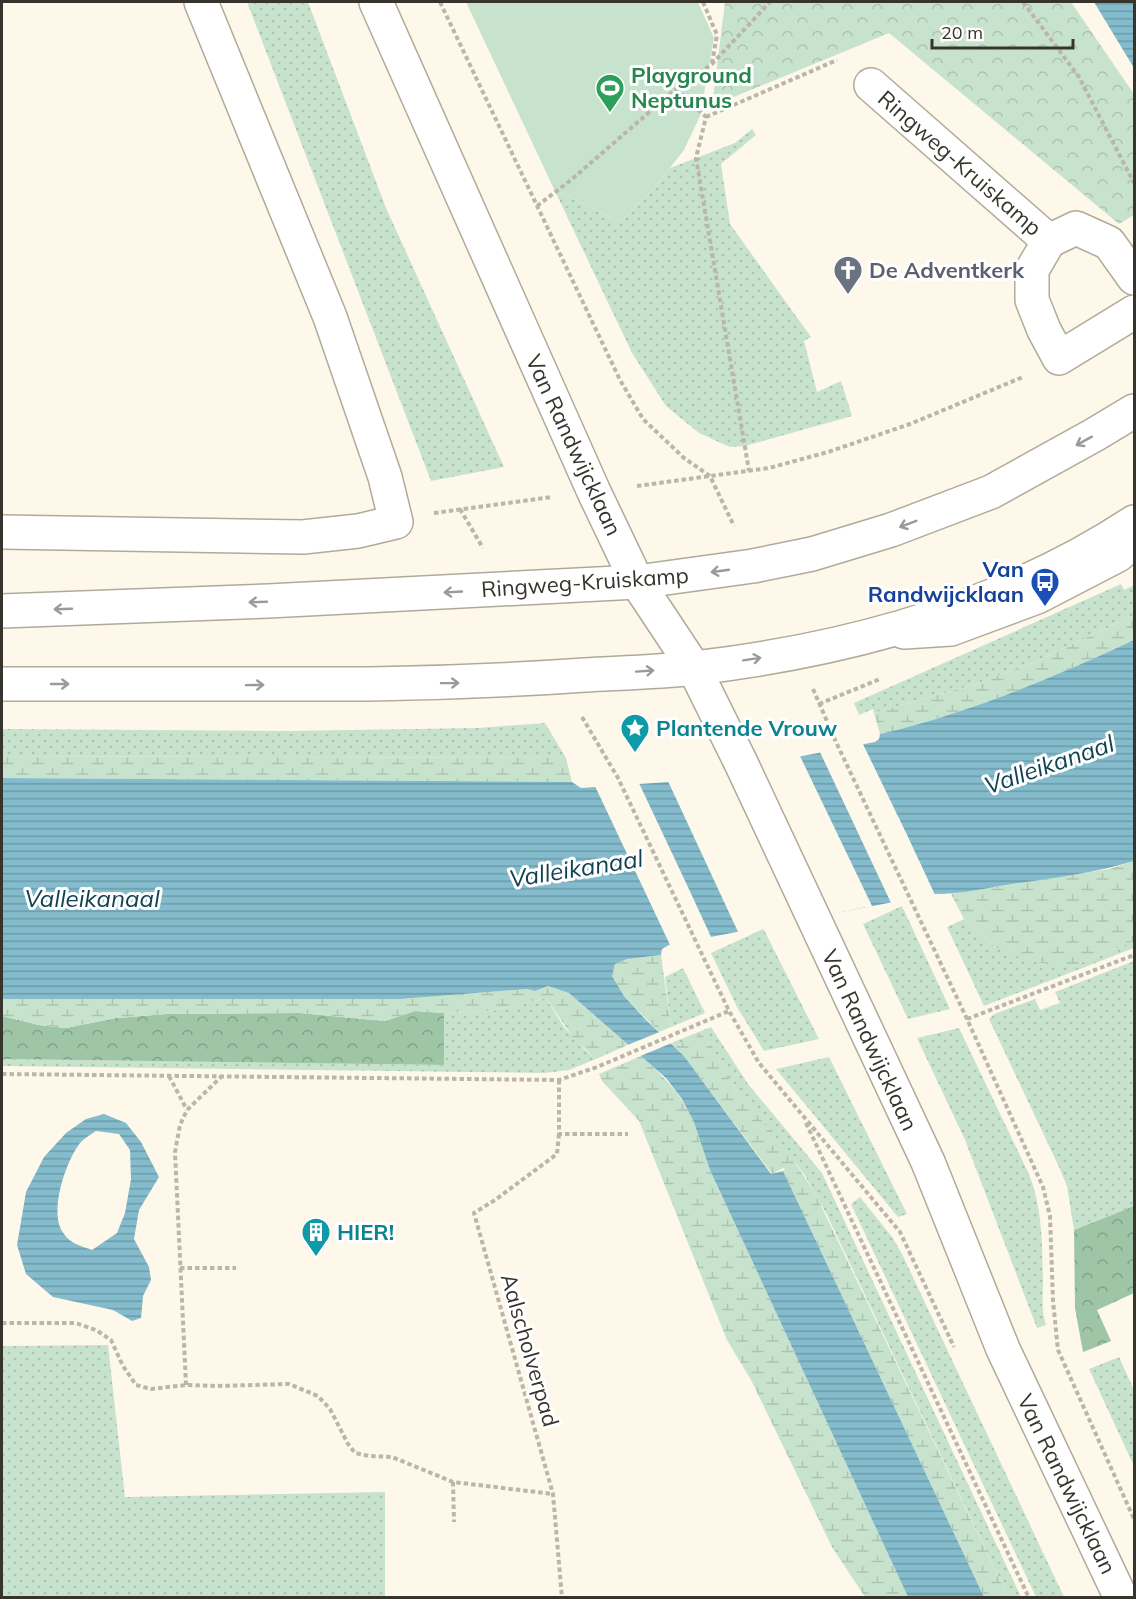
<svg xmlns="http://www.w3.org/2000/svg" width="1136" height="1599" font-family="Mulish,sans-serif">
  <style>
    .grass { fill: url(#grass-dots) }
    .forest { fill: url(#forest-crowns) }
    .wetland { fill: url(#wetland-marsh) }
    .park { fill: url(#park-crowns) }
    .pitch { fill: #c8e3cd }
    .water { fill: url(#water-rules); fill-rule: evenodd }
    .pier { fill: #fef8ea }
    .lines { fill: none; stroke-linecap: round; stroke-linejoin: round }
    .minor-casing { stroke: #b1aa9a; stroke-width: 36 }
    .major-casing { stroke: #b1aa9a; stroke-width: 36 }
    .path { stroke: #bab6aa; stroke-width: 4; stroke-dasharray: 4.5 3; stroke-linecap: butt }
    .minor { stroke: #fff; stroke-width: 33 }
    .major { stroke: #fff; stroke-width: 33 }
    .oneway { stroke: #9b9a96 }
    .labels { text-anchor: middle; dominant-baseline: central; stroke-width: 6; stroke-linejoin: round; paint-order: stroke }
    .leisure-label { font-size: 22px; font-weight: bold; fill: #27864d; stroke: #fff; text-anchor: start }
    .street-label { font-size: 22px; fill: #37342d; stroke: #fff }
    .worship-label { font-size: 22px; font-weight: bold; fill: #5b616d; stroke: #fff; text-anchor: start }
    .transit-label { font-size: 22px; font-weight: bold; fill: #164399; stroke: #fff; text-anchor: end }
    .culture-label { font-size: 22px; font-weight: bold; fill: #0d838f; stroke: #fff; text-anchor: start }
    .water-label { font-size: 24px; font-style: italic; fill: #114250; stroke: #fff }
  </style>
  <defs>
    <pattern id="grass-dots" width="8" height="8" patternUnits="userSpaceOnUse" patternTransform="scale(1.5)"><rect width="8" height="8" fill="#c8e3cd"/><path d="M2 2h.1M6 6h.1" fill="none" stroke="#acc3b0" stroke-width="1.8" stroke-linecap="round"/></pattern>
    <pattern id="forest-crowns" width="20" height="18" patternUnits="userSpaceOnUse" patternTransform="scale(1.5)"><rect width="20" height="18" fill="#9ec6a6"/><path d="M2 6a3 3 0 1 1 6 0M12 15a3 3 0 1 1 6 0" fill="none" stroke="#82a288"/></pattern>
    <pattern id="wetland-marsh" width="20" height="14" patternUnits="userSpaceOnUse" patternTransform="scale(1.5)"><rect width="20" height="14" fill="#c8e3cd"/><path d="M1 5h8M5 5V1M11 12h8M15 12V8" fill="none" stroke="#acc3b0"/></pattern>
    <pattern id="park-crowns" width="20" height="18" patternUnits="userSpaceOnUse" patternTransform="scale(1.5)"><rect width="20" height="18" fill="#c8e3cd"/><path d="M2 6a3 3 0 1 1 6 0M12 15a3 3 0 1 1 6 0" fill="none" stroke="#acc3b0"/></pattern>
    <pattern id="water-rules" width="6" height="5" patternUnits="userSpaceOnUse" patternTransform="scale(1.5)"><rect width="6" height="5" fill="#84bccd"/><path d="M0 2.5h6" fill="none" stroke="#6d9aa7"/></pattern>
  </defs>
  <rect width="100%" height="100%" fill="#fef8ea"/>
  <!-- grass -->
  <path class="grass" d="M247 2H308L386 208 504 467 431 481Z
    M752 129 756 135 721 164 730 224 811 337 804 341 817 392 841 381 852 416 745 446 730 447 699 433 666 406 632 353 554 189 620 222 655 187 670 168 735 143Z
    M1121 584 1124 590 1134 585V615L1039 660 973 685 874 713 873 709 859 715 854 703Z
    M545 723 566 758 2 756V729L287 731 478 728Z
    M902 906 950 1009 908 1019 863 924Z
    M964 919 995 947 1070 967 1134 941V948L984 1006 947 927Z
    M763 929 764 930 819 1039 764 1051 737 1007 711 953Z
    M1134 961V1206L1074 1230 1067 1186 1060 1169 989 1019 994 1014 1035 999 1040 1010 1060 1003 1055 992Z
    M683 968 705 1013 671 1027 665 977Z
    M546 998 564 1027 584 1049 596 1059 569 1070 544 1073 2 1066V1059L444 1065V1013L492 1011Z
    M711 1027 748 1084 822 1173 1021 1597H1008L827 1215 804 1174 734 1087 703 1035 674 1046 671 1043Z
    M959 1028 1028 1172C1043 1208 1042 1244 1043 1283 1043 1296 1041 1312 1046 1325L1037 1328 965 1140 917 1038Z
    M829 1057 907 1214 898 1217 776 1069Z
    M860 1197 892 1237 902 1254 1064 1597H1036L851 1204Z
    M108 1345 125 1497 385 1492V1597H2V1346Z
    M1119 1357 1134 1390V1466L1089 1369Z"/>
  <!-- forest -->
  <path class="forest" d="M415 1011 444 1013V1065L2 1059V1016L39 1025 66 1028 116 1018 167 1014 300 1013 385 1021Z
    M1134 1206V1293L1097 1310 1111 1341 1083 1352 1075 1308 1074 1230Z"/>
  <!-- wetland -->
  <path class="wetland" d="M1134 615V640C1052 678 969 713 880 734L874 713 973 685 1039 660Z
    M2 756 566 758 572 782 2 778Z
    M1134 861V941L1070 967 1028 961 995 947 964 919 951 894 1109 869Z
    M661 955 671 1027 659 1032 624 996 612 976 615 964 627 959Z
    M548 986 569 993 628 1045 596 1059 574 1039 546 998 492 1011 444 1013 415 1011 385 1021 300 1013 167 1014 116 1018 66 1028 39 1025 2 1016V999H401L527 989 535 991Z
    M703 1034 734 1087 788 1152 815 1193 1008 1597H984L783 1171 785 1169 783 1168 772 1174 684 1056 674 1046Z
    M641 1056C683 1093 696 1116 710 1170L908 1597H865L832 1547 751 1380 727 1340 639 1121 602 1081 599 1074Z"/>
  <!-- park -->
  <path class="park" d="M725 2H1071L1134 94V215L1119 224 889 33 712 106Z"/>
  <!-- pitch -->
  <path class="pitch" d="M466 2H698L714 38 700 116 684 150 655 187 620 222 554 189Z"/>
  <!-- water -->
  <path class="water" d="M1094 2H1134V68Z
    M1134 640V861C1095 873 1053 878 1013 884 987 888 961 894 935 894L669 945 662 949 661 955 627 959 615 964 612 976 624 996 646 1020 684 1056 771 1174 783 1171 984 1597H908L710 1170 694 1122 682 1099 666 1078 569 993 548 986 535 991 527 989 401 999H2V778L572 782 581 788 668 782 875 742 879 739 880 734C969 713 1052 678 1134 640Z
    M104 1114 126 1123 141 1142 159 1177 139 1210 134 1239 149 1267 151 1280 143 1296 141 1318 132 1321 113 1310 53 1297 26 1274 17 1245 26 1192 44 1157 66 1133 86 1119ZM96 1131 119 1134 130 1150 131 1179 125 1213 117 1233 92 1250C81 1246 71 1244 64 1234 48 1215 65 1164 78 1146 81 1140 90 1135 96 1131Z"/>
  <!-- pier -->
  <path class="pier" d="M862 742 909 839 936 897 892 905 819 750Z
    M799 754 873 908 868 909 866 907 739 934 667 779Z
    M638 781 687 885 712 939 671 947 594 784Z
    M662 1031 674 1042 638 1057 625 1046Z"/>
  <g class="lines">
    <!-- minor casing -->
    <g class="minor-casing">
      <path id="minor" d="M376 2 594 492 637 582 694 668 741 763 928 1162 1003 1349 1121 1598
        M871 85 1049 241
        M1134 278 1109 243 1076 228 1049 241 1032 270V300L1044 330 1059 358 1134 312
        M2 532 303 537 358 531 396 522 385 477 330 317 201 2
        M904 632 951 629 1037 597 1118 555 1134 541"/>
    </g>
    <!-- major casing -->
    <g class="major-casing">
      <path id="major" d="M2 611 268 601 637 582 753 566 812 554 891 530 991 492 1094 435 1134 411
        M2 684C124 685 246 685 369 684 441 683 513 680 585 675 621 673 659 672 695 668 848 650 1005 607 1134 522"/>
    </g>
    <!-- path -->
    <path class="path" d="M440 2 620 380 643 419 684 458 710 476 734 526
      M703 2 717 35 712 63
      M1023 2 1079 77 1134 183
      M676 89 706 117 696 158 749 471
      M706 117 837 60
      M537 206 571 180 676 89 712 64 770 2
      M637 486 769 468 828 452 910 424 1023 377
      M460 509 483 548
      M434 513 552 497
      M813 689 836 742 967 1019 1043 1187 1050 1216 1053 1301 1058 1350 1134 1519
      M819 704 880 679
      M582 717 618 778 729 1011 759 1063 900 1232 954 1347
      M967 1019 1134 955
      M2 1074 559 1080 597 1067 729 1011
      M169 1076 187 1110
      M559 1080V1134H628
      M806 1123 1029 1598
      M559 1134 557 1154 495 1200 474 1213 553 1494 562 1598
      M180 1268H236
      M2 1323H76L96 1330 111 1340 123 1366 136 1385 151 1389 186 1385 217 1386 289 1384 318 1396 330 1409 348 1444 355 1453 369 1456 392 1457 453 1482 553 1494
      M186 1385 175 1152 180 1125 187 1110 221 1077
      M453 1482 454 1522"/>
    <!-- minor -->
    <use href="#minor" class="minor"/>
    <!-- major -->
    <use href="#major" class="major"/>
  </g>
  <!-- one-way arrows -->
  <defs><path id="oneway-shaft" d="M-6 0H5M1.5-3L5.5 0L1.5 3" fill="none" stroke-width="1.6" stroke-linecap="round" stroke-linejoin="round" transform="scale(1.5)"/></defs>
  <g class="oneway">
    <use href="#oneway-shaft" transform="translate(1084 441) rotate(151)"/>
    <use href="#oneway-shaft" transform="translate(908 524) rotate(159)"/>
    <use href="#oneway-shaft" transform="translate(720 571) rotate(172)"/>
    <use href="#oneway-shaft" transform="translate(453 592) rotate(177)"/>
    <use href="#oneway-shaft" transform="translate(258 602) rotate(178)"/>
    <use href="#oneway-shaft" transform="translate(63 609) rotate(178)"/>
    <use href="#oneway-shaft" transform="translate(752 659) rotate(-9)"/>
    <use href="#oneway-shaft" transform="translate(645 671) rotate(-4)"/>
    <use href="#oneway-shaft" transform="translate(450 683) rotate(-1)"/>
    <use href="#oneway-shaft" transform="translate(60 684)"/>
    <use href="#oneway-shaft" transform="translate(255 685) rotate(-1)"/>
  </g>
  <!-- icons -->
  <defs>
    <g id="stadium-pin" transform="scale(1.5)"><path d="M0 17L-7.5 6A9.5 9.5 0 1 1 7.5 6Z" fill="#2e9e5b" stroke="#fff"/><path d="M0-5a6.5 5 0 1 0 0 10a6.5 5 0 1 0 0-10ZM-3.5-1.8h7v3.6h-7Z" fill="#fff"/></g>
    <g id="church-pin" transform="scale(1.5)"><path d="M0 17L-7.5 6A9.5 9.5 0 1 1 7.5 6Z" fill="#6b7280" stroke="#fff"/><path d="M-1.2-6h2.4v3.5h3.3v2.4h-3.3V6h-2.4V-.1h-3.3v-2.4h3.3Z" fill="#fff"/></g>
    <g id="bus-pin" transform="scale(1.5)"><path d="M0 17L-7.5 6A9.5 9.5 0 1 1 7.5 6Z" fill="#1a4fb4" stroke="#fff"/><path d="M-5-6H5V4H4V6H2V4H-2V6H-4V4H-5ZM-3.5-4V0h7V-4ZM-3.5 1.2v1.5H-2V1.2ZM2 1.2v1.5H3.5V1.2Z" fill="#fff"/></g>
    <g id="sight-pin" transform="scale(1.5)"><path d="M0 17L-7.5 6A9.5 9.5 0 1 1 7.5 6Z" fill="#0f9aa8" stroke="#fff"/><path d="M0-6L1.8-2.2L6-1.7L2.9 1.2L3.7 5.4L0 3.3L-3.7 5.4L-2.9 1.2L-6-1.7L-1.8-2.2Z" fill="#fff"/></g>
    <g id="building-pin" transform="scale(1.5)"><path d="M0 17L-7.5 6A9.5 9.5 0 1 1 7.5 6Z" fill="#0f9aa8" stroke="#fff"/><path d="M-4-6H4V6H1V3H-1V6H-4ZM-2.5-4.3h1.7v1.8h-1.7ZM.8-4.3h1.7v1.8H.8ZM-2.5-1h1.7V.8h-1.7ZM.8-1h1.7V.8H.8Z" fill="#fff"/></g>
  </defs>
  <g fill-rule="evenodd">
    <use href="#stadium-pin" x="610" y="88"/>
    <use href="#church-pin" x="848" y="270"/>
    <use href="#bus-pin" x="1045" y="582"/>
    <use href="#sight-pin" x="635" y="728"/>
    <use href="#building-pin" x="316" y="1232"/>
  </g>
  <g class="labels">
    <!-- leisure labels -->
    <g class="leisure-label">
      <text x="631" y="75">Playground<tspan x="631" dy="25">Neptunus</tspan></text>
    </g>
    <!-- street labels -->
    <g class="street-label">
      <text transform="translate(960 163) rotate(41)">Ringweg-Kruiskamp</text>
      <text transform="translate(574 445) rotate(65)">Van Randwijcklaan</text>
      <text transform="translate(585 582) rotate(-4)">Ringweg-Kruiskamp</text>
      <text transform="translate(870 1040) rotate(65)">Van Randwijcklaan</text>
      <text transform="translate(530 1350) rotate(74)">Aalscholverpad</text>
      <text transform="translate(1067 1484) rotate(64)">Van Randwijcklaan</text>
    </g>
    <!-- worship labels -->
    <g class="worship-label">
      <text x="869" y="270">De Adventkerk</text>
    </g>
    <!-- transit labels -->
    <g class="transit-label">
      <text x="1024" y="569">Van<tspan x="1024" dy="25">Randwijcklaan</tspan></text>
    </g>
    <!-- culture labels -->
    <g class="culture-label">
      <text x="656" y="728">Plantende Vrouw</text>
      <text x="337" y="1232">HIER!</text>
    </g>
    <!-- water labels -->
    <g class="water-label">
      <text transform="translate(1049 764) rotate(-19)">Valleikanaal</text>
      <text transform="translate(576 868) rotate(-9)">Valleikanaal</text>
      <text x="92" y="898">Valleikanaal</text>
    </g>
  </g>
  <!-- border -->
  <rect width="1136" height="1599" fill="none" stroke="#37342d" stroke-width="6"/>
  <!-- scale -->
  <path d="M932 39v9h141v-9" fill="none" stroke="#37342d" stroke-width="3"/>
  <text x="941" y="39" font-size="18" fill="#37342d" stroke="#ffffff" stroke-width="4.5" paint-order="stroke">20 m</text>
</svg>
